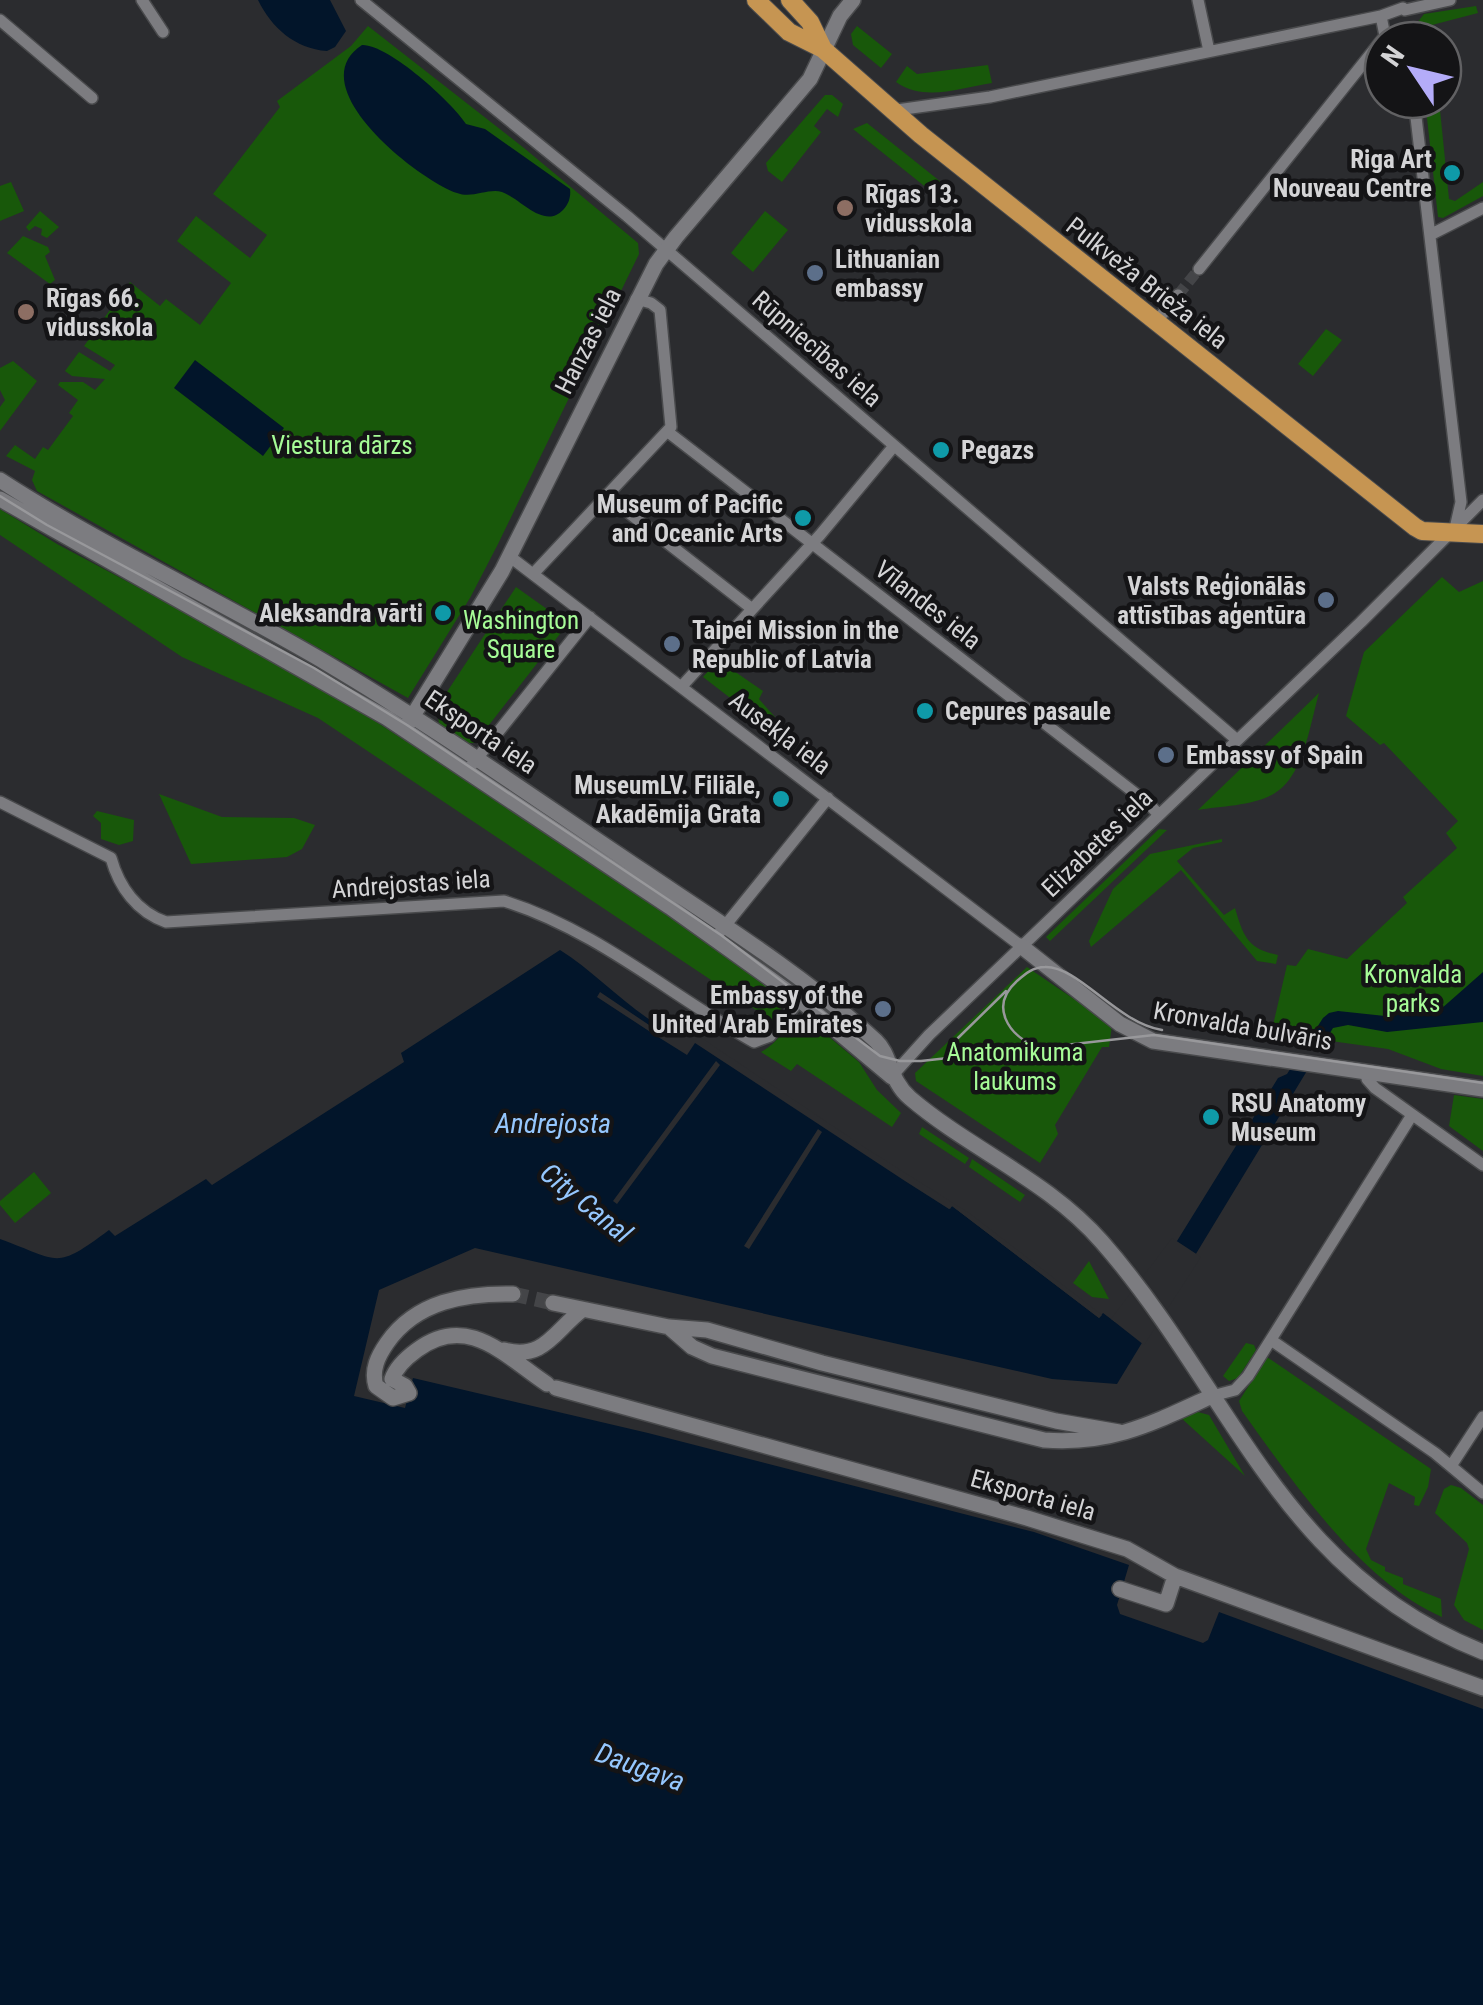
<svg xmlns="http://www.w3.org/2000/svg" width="1483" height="2005" font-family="'Roboto Condensed',sans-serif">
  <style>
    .green { fill: #18580a }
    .water { fill: #02152a }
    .pier { fill: #2b2c2f }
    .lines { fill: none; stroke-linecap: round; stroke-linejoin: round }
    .street-tunnel { stroke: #444548; stroke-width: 11; stroke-dasharray: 11 5.5; stroke-linecap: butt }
    .secondary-tunnel { stroke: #444548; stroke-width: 15; stroke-dasharray: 15 8; stroke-linecap: butt }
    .street-casing { stroke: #494a4c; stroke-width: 14 }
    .secondary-casing { stroke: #494a4c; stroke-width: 18 }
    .primary-casing { stroke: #494a4c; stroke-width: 20 }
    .street { stroke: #7c7c80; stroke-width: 11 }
    .secondary { stroke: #7c7c80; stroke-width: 15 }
    .primary { stroke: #c69552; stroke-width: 18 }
    .tram { stroke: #98989b; stroke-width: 2.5 }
    .culture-dot { fill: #0f9aa8; stroke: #141416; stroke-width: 4 }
    .education-dot { fill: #8d6e63; stroke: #141416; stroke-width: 4 }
    .service-dot { fill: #5c6f8a; stroke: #141416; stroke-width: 4 }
    .labels { text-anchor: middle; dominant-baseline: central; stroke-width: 9; stroke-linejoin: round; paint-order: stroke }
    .poi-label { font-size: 25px; font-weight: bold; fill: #d4d4d6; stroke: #141416; text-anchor: start }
    .street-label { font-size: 25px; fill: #d4d4d6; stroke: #141416 }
    .park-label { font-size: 25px; fill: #a6fc97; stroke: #141416 }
    .water-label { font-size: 28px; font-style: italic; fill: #95c7fe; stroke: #141416 }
  </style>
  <rect width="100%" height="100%" fill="#2b2c2f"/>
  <!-- green -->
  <path class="green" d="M1476 6 1478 13 1432 25 1433 40H1418L1417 23 1424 14Z
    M368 26 524 148 638 243 639 254 498 544 470 598 408 698 37 491 32 480 35 471 6 456 15 445 35 459 43 447 48 450 73 416 69 413 78 400 58 385 60 382H83L95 390 105 379 72 376 65 371 79 352 110 371 115 365 84 346 130 282 160 306 166 299 200 325 231 283 177 241 196 216 250 258 267 235 213 194 280 107 277 101 351 46Z
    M857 26 892 54 881 68 853 45 851 34Z
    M988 65 992 83C960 88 924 102 896 82L907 66 917 74Z
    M825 95H832L843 104 838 117 827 109 814 126 821 132 782 182 768 171 766 163Z
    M1425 100H1439L1449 199 1455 201 1483 182V196L1443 218 1438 217Z
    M867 123 941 182 933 193 853 129Z
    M11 182 24 211 0 221V186Z
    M40 211 59 227 47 238 41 235 42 229 35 226 29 231 26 227Z
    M765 211 788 230 753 272 731 253Z
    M23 236 48 247 50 252 45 256 55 280 50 284 7 253Z
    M1326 329 1342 340 1313 376 1298 364Z
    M13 361 37 381 0 431V407L5 400 0 390V368Z
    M0 509 57 544 310 679 661 906 785 1001 774 1022 318 718 182 657 0 535Z
    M1442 577 1459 592 1483 581V1076L1441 1069 1388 1049 1295 1036 1289 1040 1270 1038 1287 965 1296 966 1308 949 1347 959 1407 903 1403 897 1457 848 1446 833 1458 821 1384 743 1380 745 1346 716 1364 652Z
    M516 587 561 619 563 630 475 743H465L439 724 437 707Z
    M718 660 763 691 759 699 775 717 768 727 703 677Z
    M1319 693C1310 724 1304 775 1275 793 1255 806 1221 806 1198 810Z
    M159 794 222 817 294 818 315 825 302 849 287 857 191 864Z
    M97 811 134 820 133 841 119 845 101 839V823L93 816Z
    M1159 829 1167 830 1050 941 1046 937Z
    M1222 839V842L1193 848 1177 861 1224 915 1235 908C1243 935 1247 949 1278 955L1276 964 1257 961 1181 870 1091 947 1089 941 1113 889 1150 854Z
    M1027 967 1112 1025 1109 1047H1102L1055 1125 1058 1134 1040 1163 916 1081 915 1073Z
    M803 1015 859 1062 877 1090 901 1113 892 1127 797 1064 791 1071 761 1052C779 1043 786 1024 803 1015Z
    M1454 1095 1483 1099V1151L1449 1126Z
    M922 1127 969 1158 965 1164 919 1134Z
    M972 1159 1025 1195 1020 1202 969 1167Z
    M34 1172 51 1193 15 1223 0 1205V1201Z
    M1089 1261 1109 1299 1092 1297 1073 1283Z
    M1246 1343 1254 1345 1256 1350 1238 1378 1229 1381 1223 1376Z
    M1267 1357 1431 1469 1428 1487 1419 1506 1414 1505 1415 1497 1389 1483 1366 1549 1371 1560 1385 1567V1571L1403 1578V1584L1441 1599 1442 1617C1360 1581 1293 1482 1242 1411L1239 1401Z
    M1194 1411 1209 1415 1245 1476 1180 1417Z
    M1451 1485 1461 1488 1483 1505V1630L1464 1620 1454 1605 1469 1549 1467 1543 1435 1513 1444 1489Z"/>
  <!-- water -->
  <path class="water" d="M258 0H330L346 31 335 47 327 51C295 49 271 27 258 0Z
    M362 45C388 44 452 102 466 124L485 129 570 189C571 196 569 204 563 210 544 230 520 198 502 192 488 188 472 199 457 193 417 179 299 86 362 45Z
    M195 360 284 428 263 456 174 388Z
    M560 950C605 978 646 1031 699 1042L950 1209 952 1206 1099 1318 1103 1313 1115 1322 1177 1241 1278 1078 1287 1074 1323 1018 1329 1013 1338 1011 1385 1016 1441 1009 1483 972V1022L1387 1032 1348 1025 1333 1028 1117 1384 1052 1379 475 1248 379 1290 354 1396 405 1408 413 1378 648 1433 1034 1532 1129 1565 1117 1605 1120 1614 1203 1643 1208 1640 1219 1612 1483 1709V2005H0V1239C61 1261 54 1271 109 1230L115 1236 206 1179 212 1185 404 1062 401 1053Z"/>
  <!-- pier -->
  <path class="pier" d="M600 992 658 1031 665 1022 681 1033 700 1037 867 1149 969 1213 1102 1315 1099 1318 952 1206 949 1209 905 1181 695 1043 687 1055 655 1035 597 997Z
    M1303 1039 1328 1043 1311 1071 1285 1068Z
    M716 1061 720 1065 617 1204 613 1201Z
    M818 1129 822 1132 749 1249 744 1246Z
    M1172 1238 1201 1257 1144 1345 1111 1319Z"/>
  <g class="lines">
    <!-- street-tunnel -->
    <path class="street-tunnel" d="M1178 295 1199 269"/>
    <!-- secondary-tunnel -->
    <path class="secondary-tunnel" d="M513 1294 553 1303"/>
    <!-- street casing -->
    <g class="street-casing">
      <path id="street" d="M142 0 163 32
        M361 0 627 216 1237 740
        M1198 0 1209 51
        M1405 10 1450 0
        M1381 16 1385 36 1406 34
        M0 20 92 98
        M1414 100 1461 502 1456 524
        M897 110 990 97 1381 16 1403 8
        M1430 235 1483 208
        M1199 269 1385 36
        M1156 322 1178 295
        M668 432 1149 804 1159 815
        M606 495 751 608
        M509 556 1021 946
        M533 574 671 427 660 310 651 303 636 299
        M682 686 820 535 894 446
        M467 771 590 617
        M0 802 111 858C119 887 137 912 166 922L504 901C597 930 670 995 754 1042L770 1036 804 995
        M720 932 828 798
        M1367 1073V1079L1375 1088 1483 1165
        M892 1076 929 1035 1361 622 1483 500
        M1271 1340 1435 1453 1483 1493
        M1212 1396 1235 1390 1248 1376 1412 1115
        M1451 1466 1483 1417"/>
    </g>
    <!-- secondary casing -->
    <g class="secondary-casing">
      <path id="secondary" d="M0 480C105 548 220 600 328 664 436 728 538 801 643 871 722 924 806 977 876 1041 891 1055 889 1080 910 1098 971 1150 1048 1180 1102 1242 1233 1392 1280 1572 1483 1652
        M0 499 387 718 670 907 800 1000 892 1077
        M409 722 502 571 656 264 676 237 810 79 840 16 853 0
        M1021 946 1120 1024 1153 1041 1483 1089
        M553 1303 669 1327 707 1330 822 1363 1056 1421 1119 1432
        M669 1327 692 1347 712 1356 1044 1440C1112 1445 1153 1423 1212 1396
        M504 1350C544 1361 555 1330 582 1310
        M556 1388 1027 1518 1127 1549 1175 1576 1483 1688
        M409 1393 393 1398 376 1386C371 1370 378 1356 387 1343 416 1301 466 1293 513 1294
        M409 1393 405 1386 392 1379C396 1367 406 1358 417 1350 468 1312 506 1357 547 1384
        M1120 1589 1166 1604 1175 1576"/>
    </g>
    <!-- primary casing -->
    <g class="primary-casing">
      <path id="primary" d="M756 0 789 32 823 49 921 135 1415 527 1422 531 1483 534
        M790 0 810 22 823 49"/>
    </g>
    <!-- street -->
    <use href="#street" class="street"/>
    <!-- secondary -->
    <use href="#secondary" class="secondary"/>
    <!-- primary -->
    <use href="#primary" class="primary"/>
    <!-- tram -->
    <path class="tram" d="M0 496 47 525 314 668 407 725 721 935 880 1056 900 1061H921L1154 1035 1483 1083
      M958 1038 1006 991
      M1037 1047C1008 1035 989 1006 1017 981 1025 974 1033 967 1045 967 1079 966 1117 1023 1162 1030"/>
  </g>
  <!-- markers -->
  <g class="culture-dot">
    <circle cx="1452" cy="173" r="10"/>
    <circle cx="941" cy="450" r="10"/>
    <circle cx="803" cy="518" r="10"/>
    <circle cx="443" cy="613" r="10"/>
    <circle cx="925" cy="711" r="10"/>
    <circle cx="781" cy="799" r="10"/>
    <circle cx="1211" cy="1117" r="10"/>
  </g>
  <g class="education-dot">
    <circle cx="845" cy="208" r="10"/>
    <circle cx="26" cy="312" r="10"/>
  </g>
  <g class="service-dot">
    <circle cx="815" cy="273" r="10"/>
    <circle cx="1326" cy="600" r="10"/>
    <circle cx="672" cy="644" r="10"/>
    <circle cx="1166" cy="755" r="10"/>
    <circle cx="883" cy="1009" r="10"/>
  </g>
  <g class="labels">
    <!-- poi labels -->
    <g class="poi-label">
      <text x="1432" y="159" text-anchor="end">Riga Art<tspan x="1432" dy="29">Nouveau Centre</tspan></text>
      <text x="865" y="194">Rīgas 13.<tspan x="865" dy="29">vidusskola</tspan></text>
      <text x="835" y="259">Lithuanian<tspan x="835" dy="29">embassy</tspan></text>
      <text x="46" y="298">Rīgas 66.<tspan x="46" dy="29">vidusskola</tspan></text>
      <text x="961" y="450">Pegazs</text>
      <text x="783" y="504" text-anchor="end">Museum of Pacific<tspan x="783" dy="29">and Oceanic Arts</tspan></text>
      <text x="1306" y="586" text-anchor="end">Valsts Reģionālās<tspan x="1306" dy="29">attīstības aģentūra</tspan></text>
      <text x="423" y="613" text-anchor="end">Aleksandra vārti</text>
      <text x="692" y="630">Taipei Mission in the<tspan x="692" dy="29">Republic of Latvia</tspan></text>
      <text x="945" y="711">Cepures pasaule</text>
      <text x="1186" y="755">Embassy of Spain</text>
      <text x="761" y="785" text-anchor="end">MuseumLV. Filiāle,<tspan x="761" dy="29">Akadēmija Grata</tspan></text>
      <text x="863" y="995" text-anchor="end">Embassy of the<tspan x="863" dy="29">United Arab Emirates</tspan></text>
      <text x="1231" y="1103">RSU Anatomy<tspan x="1231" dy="29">Museum</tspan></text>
    </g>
    <!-- street labels -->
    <g class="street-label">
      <text transform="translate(1147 283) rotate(38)">Pulkveža Brieža iela</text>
      <text transform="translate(588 341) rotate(-63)">Hanzas iela</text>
      <text transform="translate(817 349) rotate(41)">Rūpniecības iela</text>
      <text transform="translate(928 605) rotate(38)">Vīlandes iela</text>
      <text transform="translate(481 732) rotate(34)">Eksporta iela</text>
      <text transform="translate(780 733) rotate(37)">Ausekļa iela</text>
      <text transform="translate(1097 843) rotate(-44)">Elizabetes iela</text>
      <text transform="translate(411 884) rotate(-4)">Andrejostas iela</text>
      <text transform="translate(1243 1026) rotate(10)">Kronvalda bulvāris</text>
      <text transform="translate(1033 1495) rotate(16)">Eksporta iela</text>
    </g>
    <!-- park labels -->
    <g class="park-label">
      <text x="342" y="445">Viestura dārzs</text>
      <text x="521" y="620">Washington<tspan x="521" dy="29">Square</tspan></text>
      <text x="1413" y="974">Kronvalda<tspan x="1413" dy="29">parks</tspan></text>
      <text x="1015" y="1052">Anatomikuma<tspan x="1015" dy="29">laukums</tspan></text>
    </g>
    <!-- water labels -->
    <g class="water-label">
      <text x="553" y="1123">Andrejosta</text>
      <text transform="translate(586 1203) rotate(39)">City Canal</text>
      <text transform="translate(640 1767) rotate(20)">Daugava</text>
    </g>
  </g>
  <!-- north arrow -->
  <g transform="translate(1413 70) rotate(305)"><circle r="48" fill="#141416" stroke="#616163" stroke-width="2.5"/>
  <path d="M0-8L18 38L0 25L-18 38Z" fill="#b4acf9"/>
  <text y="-15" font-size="28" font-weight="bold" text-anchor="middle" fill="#d4d4d6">N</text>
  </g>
</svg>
